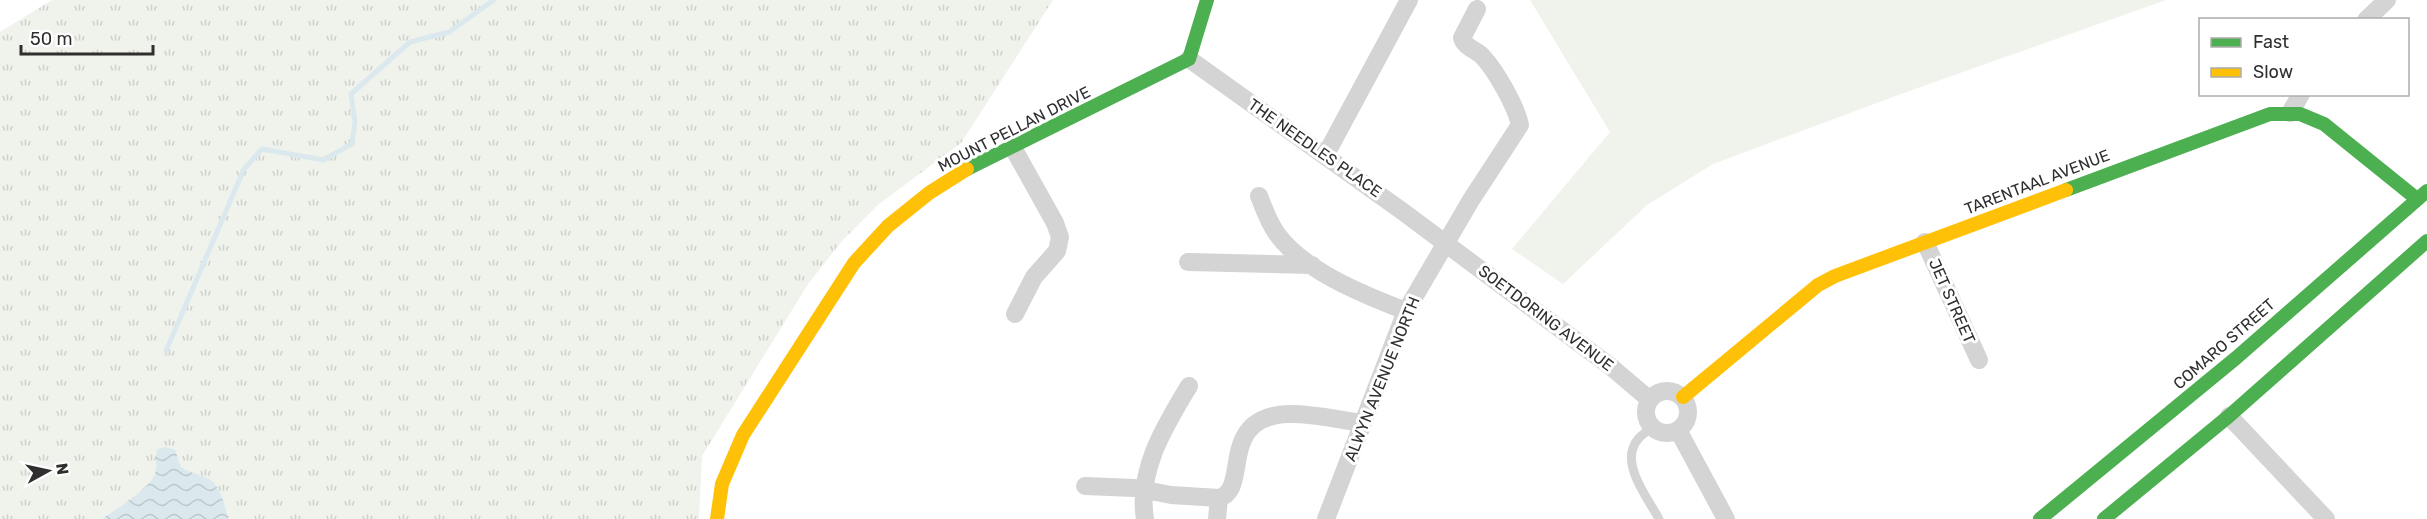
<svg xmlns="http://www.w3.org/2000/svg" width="2427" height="519" font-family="Rubik,sans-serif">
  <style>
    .grass { fill: url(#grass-tufts) }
    .park { fill: #f0f2ec }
    .water { fill: url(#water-waves) }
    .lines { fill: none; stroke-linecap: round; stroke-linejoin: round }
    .stream { stroke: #dbe9ee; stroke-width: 5 }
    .lane { stroke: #d4d4d4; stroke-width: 9 }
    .street { stroke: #d4d4d4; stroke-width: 18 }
    .fast { stroke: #4caf50; stroke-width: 14 }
    .slow { stroke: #ffc107; stroke-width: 14 }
    .labels { text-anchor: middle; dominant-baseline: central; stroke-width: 6; stroke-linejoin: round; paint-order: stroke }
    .street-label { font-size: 16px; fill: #2f2f2f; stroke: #fff }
  </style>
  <defs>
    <pattern id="grass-tufts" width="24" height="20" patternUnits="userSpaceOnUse" patternTransform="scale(1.5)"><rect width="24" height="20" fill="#f0f2ec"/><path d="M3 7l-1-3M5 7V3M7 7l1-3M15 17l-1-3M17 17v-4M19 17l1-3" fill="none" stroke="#ced0cb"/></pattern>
    <pattern id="water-waves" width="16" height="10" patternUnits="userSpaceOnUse" patternTransform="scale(1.5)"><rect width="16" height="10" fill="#dbe9ee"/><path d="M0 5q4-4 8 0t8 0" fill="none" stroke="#bcc8cc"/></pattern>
  </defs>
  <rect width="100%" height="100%" fill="#fff"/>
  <!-- grass -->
  <path class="grass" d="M52 0H1053L961 143 879 204 842 241 808 284 702 456 699 519H0V32Z"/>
  <!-- park -->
  <path class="park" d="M1530 0H2166L1901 94 1713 164 1647 205 1563 284 1512 249 1610 132Z"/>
  <!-- water -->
  <path class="water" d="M165 447 175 450 181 467C190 473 198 474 207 478 219 482 226 507 228 519H102C116 509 146 491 154 476 159 467 153 457 158 449Z"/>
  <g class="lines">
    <!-- stream -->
    <path class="stream" d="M166 351 244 169 262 149 323 160 352 144 355 122 351 94 410 42 449 32 494 0"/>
    <!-- lane -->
    <path class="lane" d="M1652 427C1645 433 1636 438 1633 448 1625 470 1649 500 1659 519"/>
    <!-- street -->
    <path class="street" d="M2366 20 2387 0
      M1189 59 1402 211 1610 366 1650 400
      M2290 113 2301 94
      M1012 146 1055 223 1060 237 1057 251 1034 277 1015 314
      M1325 156 1409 0
      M1259 196C1264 209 1269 223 1277 234 1304 271 1364 295 1406 311
      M1925 242 1979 360
      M1188 262 1312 265
      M1646 412a21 21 0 1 1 42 0a21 21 0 1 1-42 0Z
      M2229 416 2326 519
      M1678 430 1726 519
      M1085 486 1135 488 1171 495 1219 498C1251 490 1216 417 1288 414 1312 413 1339 420 1363 423
      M1145 519C1137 470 1165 426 1189 386
      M1217 519 1219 498
      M1326 519 1406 311 1471 200 1520 125C1516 106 1496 71 1483 57 1477 50 1465 48 1462 38L1477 9"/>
    <!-- fast -->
    <path class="fast" d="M967 169 1189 59 1207 0
      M2066 190 2270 114H2300L2324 124 2417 199
      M2040 519 2236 358 2427 191
      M2104 519 2229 416 2427 241"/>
    <!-- slow -->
    <path class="slow" d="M1683 397 1818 285 1835 276 2066 190
      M717 519 722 484 743 435 854 263 888 226 929 193 967 169"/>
  </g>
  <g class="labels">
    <!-- street labels -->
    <g class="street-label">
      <text transform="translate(1014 129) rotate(-27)">MOUNT PELLAN DRIVE</text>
      <text transform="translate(1315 148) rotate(35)">THE NEEDLES PLACE</text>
      <text transform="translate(2037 182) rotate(-21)">TARENTAAL AVENUE</text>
      <text transform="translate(1952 301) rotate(66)">JET STREET</text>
      <text transform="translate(1546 318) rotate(37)">SOETDORING AVENUE</text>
      <text transform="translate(2224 344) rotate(-41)">COMARO STREET</text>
      <text transform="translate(1382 379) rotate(-68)">ALWYN AVENUE NORTH</text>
    </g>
  </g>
  <!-- legend -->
  <rect x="2199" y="18" width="210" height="78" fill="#ffffff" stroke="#acacac" stroke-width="1.5"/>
  <rect x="2211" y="38" width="30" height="9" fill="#4caf50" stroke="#acacac" stroke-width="1.5"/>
  <text x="2253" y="48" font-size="18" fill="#2f2f2f">Fast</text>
  <rect x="2211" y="68" width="30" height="9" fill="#ffc107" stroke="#acacac" stroke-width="1.5"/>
  <text x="2253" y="78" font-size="18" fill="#2f2f2f">Slow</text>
  <!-- north arrow -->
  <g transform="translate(48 471) rotate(82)" stroke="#ffffff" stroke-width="4.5" paint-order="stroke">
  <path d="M0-4.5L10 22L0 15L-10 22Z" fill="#2f2f2f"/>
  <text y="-9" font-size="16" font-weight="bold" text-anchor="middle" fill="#2f2f2f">N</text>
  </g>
  <!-- scale -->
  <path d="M21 45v9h132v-9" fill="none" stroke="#2f2f2f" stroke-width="3"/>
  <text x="30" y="45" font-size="18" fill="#2f2f2f" stroke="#ffffff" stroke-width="4.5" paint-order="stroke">50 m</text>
</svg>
